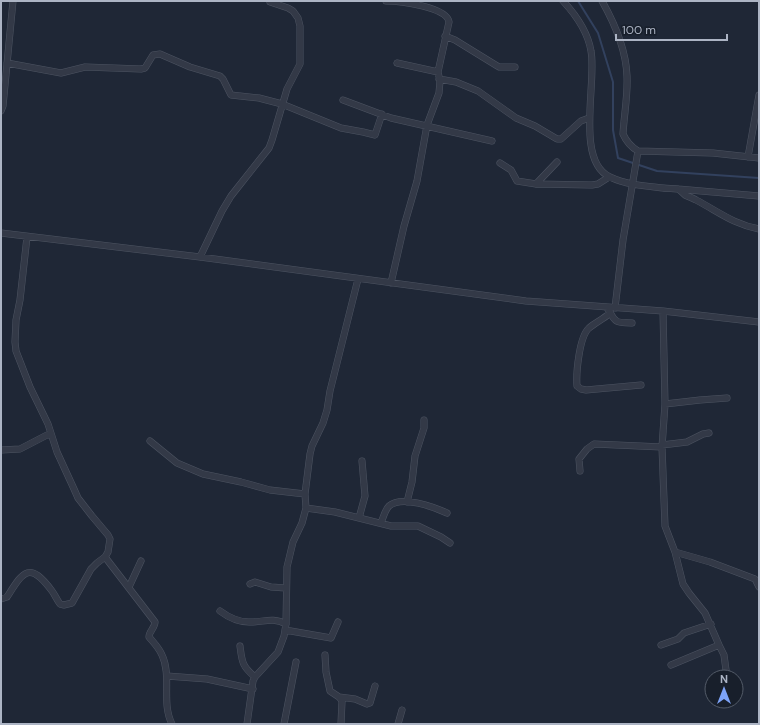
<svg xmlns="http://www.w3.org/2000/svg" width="760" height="725" font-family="'DM Sans',sans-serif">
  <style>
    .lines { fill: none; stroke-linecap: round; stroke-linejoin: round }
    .stream { stroke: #32415e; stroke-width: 2 }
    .minor-casing { stroke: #4d5462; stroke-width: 7 }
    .minor { stroke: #333947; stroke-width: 6 }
  </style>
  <rect width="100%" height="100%" fill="#1f2736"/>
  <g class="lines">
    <!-- stream -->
    <path class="stream" d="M578 1 598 33 613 82V130L618 158 657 171 759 178"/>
    <!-- minor casing -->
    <g class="minor-casing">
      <path id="minor" d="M386 1C400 1 447 7 449 22L438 72 440 81 439 93 427 125 417 181 404 226 391 283
        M563 1C575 14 588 33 591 51 597 82 575 161 610 177 627 185 645 186 663 188 667 189 674 188 678 189 680 190 683 193 685 195 689 197 693 198 696 200 719 212 733 224 759 229
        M602 1C615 24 626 50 627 76 628 95 624 115 623 134 627 143 631 147 638 151L713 153 759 158
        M445 36 455 40 494 64 499 67H515
        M7 63 61 73 85 67 141 69 145 68 153 55 160 54 190 67 220 76 223 79 231 95 259 98 282 104 341 128 363 132 375 135 382 114
        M397 63 438 72
        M439 79 456 82 478 91 516 118 535 126 557 139H561L581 121 589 118
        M343 100 391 118 492 141
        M1 111 3 106 13 1
        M748 157 759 95
        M500 163 511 170 517 181 536 184 592 185 598 184 609 177
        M536 184 557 162
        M678 189 759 196
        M1 233 200 257 526 301 663 311 759 322
        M200 257 222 211 231 196 269 148 272 140 287 89 300 64V26L298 18 293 11 288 8 270 2
        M607 308 610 312 609 314C603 319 595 323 589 328 579 337 576 374 577 386L581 389 586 390 641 385
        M615 308 623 240 638 151
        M663 311 665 404 662 447 665 526 675 552 683 584 689 593 705 613 719 645 671 665
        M610 312C616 325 620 322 632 323
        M665 404 700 400 727 398
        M150 441 177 463 203 474 241 482 270 490 305 494
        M662 445 687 442 703 434 709 433
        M1 450 20 449 47 435H51
        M580 471 579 459 587 449 594 444 662 447
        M407 502 412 482 415 456 424 428V420
        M306 508 335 512 391 526H418L441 537 450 543
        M359 518 365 496 362 461
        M381 523C383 518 385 510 389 506 402 495 434 507 447 513
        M675 552 710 562 755 579 759 587
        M105 557 155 622C155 628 149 631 149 637 154 643 159 648 162 655 172 676 161 703 172 724
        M250 584 255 582 271 587 286 588
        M129 587 141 561
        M1 599 7 597C23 572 29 560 52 591 55 595 57 600 60 604L64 605 72 603 91 569 97 563 105 557 108 552 110 539 108 535 92 516 78 498 74 489 57 452 48 424 30 387 16 351 15 342 16 320 20 300 27 237
        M220 611C228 617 238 622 249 622 262 623 272 616 286 624
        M285 630 331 638 338 622
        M661 645 678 639 684 633 711 624
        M719 645 724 655 726 670
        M240 646C242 662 242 666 255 677
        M325 655 326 672 330 691 339 697 342 701 341 724
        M167 676 207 679 253 689
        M339 697 355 699 367 704 370 703 375 686
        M247 724 253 681 255 677 278 652 284 636 286 624 287 567 293 542 302 523 306 508 305 494 310 454 312 446 323 423 327 410 330 391 358 279
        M284 724 296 662
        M398 724 402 710"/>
    </g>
    <!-- minor -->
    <use href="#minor" class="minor"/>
  </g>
  <!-- border -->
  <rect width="760" height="725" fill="none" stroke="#acb4c4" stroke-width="4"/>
  <!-- north arrow -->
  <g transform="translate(724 689)"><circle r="19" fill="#181f2b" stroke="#535b68"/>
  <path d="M0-3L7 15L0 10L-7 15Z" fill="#7da3f8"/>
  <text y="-6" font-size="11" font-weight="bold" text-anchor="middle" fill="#acb4c4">N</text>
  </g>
  <!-- scale -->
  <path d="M616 34v6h111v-6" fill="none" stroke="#acb4c4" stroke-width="2"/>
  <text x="622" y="34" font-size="12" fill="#acb4c4" stroke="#181f2b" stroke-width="3" paint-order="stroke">100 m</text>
</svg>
